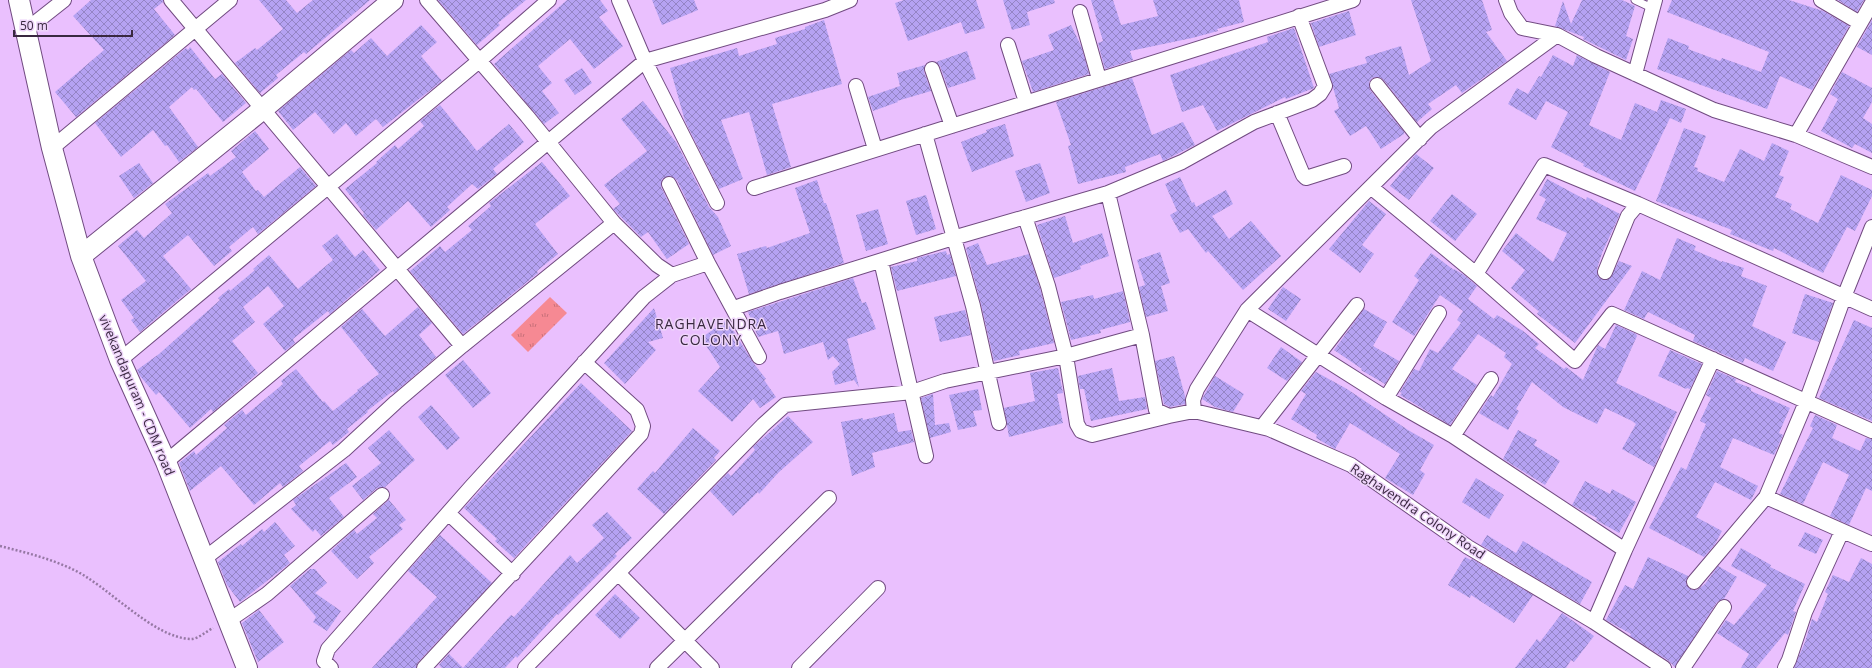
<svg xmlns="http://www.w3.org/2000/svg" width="1872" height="668" font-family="'Open Sans',sans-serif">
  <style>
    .park { fill: url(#park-tufts) }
    .building { fill: url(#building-cross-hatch) }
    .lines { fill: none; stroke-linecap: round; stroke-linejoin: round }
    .lane-casing { stroke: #714b81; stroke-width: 9 }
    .street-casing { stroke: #714b81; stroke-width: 16 }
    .secondary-casing { stroke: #714b81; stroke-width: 22 }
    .path { stroke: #9678a4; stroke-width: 2.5; stroke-dasharray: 2 2; stroke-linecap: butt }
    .lane { stroke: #fff; stroke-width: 7 }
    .street { stroke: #fff; stroke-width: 14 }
    .secondary { stroke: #fff; stroke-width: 20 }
    .labels { text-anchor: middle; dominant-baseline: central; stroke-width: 3; stroke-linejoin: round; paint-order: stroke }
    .street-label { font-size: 13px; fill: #392840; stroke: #eed4fa }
    .neighbourhood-label { font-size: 14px; letter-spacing: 1px; fill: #392840; stroke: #eed4fa }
  </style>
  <defs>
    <pattern id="park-tufts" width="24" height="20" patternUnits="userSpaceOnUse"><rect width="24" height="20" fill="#f68993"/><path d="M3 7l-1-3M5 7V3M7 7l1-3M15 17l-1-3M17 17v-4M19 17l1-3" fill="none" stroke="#c87079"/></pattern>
    <pattern id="building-cross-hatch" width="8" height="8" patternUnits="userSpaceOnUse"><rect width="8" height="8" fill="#b5a2f2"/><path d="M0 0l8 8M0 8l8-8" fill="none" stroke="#9484c5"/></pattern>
  </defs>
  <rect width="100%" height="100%" fill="#eac0fe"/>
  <!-- park -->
  <path class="park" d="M550 297 567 313 528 352 511 335Z"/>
  <!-- building -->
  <path class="building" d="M91 0H163V2L154 9 175 35 76 117 55 92 104 50 73 16Z
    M259 0H286L297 13 313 0H370L306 54 304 52 276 75 278 78 260 93 235 63 255 48 257 50 283 29Z
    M438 0H526L498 23 500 25 477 45Z
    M567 0H600L608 11 599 17 623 46 594 69 570 39 538 66 552 83 542 91 559 113 544 124 494 64Z
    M652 0H694L698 10 662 25Z
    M904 0H976L985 28 965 34 961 22 908 41 895 3Z
    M1003 0H1054L1055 3 1027 12 1030 25 1012 30Z
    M1091 0H1113L1121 25 1158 16 1153 0H1239L1244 22 1217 29 1218 31 1192 38 1130 51 1133 60 1105 69 1098 43 1103 41Z
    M1411 0H1482L1492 30 1486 32 1507 61 1462 93 1456 85 1428 104 1432 109 1417 122 1383 79 1376 77 1372 78 1369 82 1370 90 1404 132V134L1381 149 1366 126 1350 136 1334 111 1339 108 1329 74 1367 63 1365 57 1401 46 1409 75 1431 61Z
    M1582 0H1622L1635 6 1626 36 1633 39 1626 60 1583 39 1584 37 1555 26 1563 1 1571 24Z
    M1672 0H1789L1823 11 1849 26 1812 90 1780 76 1767 109 1657 69 1668 38 1689 46 1688 49 1720 61 1722 58 1761 72 1769 52 1667 12Z
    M1838 0H1864L1857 12Z
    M1349 11 1356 35 1319 47 1311 23Z
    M824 20 842 84 772 104 791 167 767 175 749 112 721 120 743 179 719 189 685 121 670 68 737 48 739 56 777 44 775 38 805 29V27Z
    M1872 20V55L1857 47Z
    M421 25 437 42 421 56 442 81 383 127 376 119 356 136 346 123 334 134 315 112 293 130 278 111 351 50 354 53 371 38 387 56Z
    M1071 25 1082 48 1089 74 1033 92 1022 61 1054 50 1048 35Z
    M1294 28 1314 88 1286 99 1285 97 1217 131 1203 105 1182 112 1170 75 1268 42 1267 37Z
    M190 47 215 79 222 74 246 103 223 122 196 89 194 90 192 87 169 107 198 147 179 162 167 145 165 146 153 130 121 157 95 123 186 48 188 50Z
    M967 51 976 79 948 88 940 66 936 62Z
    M1553 55 1573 66 1577 55 1610 72 1589 125 1621 140 1635 103 1657 112 1661 100 1686 109 1681 123 1670 118 1635 191 1583 166 1584 164 1551 147 1568 112 1546 101 1536 120 1508 104 1517 88 1528 94 1539 76 1541 77Z
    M925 65 924 72 931 91 897 101 898 102 873 111 868 97 900 86 897 73Z
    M582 68 592 83 575 95 564 80Z
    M1842 72 1872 88V102L1863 118 1872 124V153L1855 144 1852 148 1821 131 1838 99 1830 94Z
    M1132 78 1152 135 1183 122 1195 145 1163 161 1160 154 1125 167 1126 172 1078 184 1068 146 1071 145 1056 102Z
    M643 101 676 142 709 207 718 217 731 246 713 255 677 180 670 176 662 179 661 187 689 244 667 259 648 232 641 237 613 209 620 204 604 185 647 151 621 119Z
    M440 105 477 151 509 124 524 142 493 169 497 174 478 189 472 184 447 207 450 210 431 227 408 201 376 230 363 215 364 213 345 189 377 163 376 162 395 145 398 149 424 126 420 121Z
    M1005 124 1014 156 972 172 961 142 987 132 986 130Z
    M1684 128 1706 136 1694 167 1698 168 1697 171 1724 182 1740 149 1764 161 1772 143 1789 151 1779 175 1784 177 1775 197 1792 204 1790 209 1818 223 1841 175 1872 190V196L1855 231 1847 227 1823 273 1774 248 1773 251 1730 234 1732 230 1656 201Z
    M255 131 269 149 242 172 256 191 258 190 264 197 300 167 316 186 258 234 253 227 229 247 232 251 214 266 188 235 163 256 191 289 140 332 131 320 134 318 121 300 146 281 118 246 137 230 144 238 172 213 165 204 208 173 210 176 236 157 231 151Z
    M1416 154 1434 168 1409 200 1390 186Z
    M542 162 570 196 535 224 558 254 537 271 538 273 463 334 410 271 440 246 445 252 472 230 468 226 491 206 489 203Z
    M139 163 153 183 134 198 119 176Z
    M1040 163 1050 193 1026 202 1015 171Z
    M1180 177 1192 203 1194 202 1196 207 1226 190 1233 204 1212 216 1229 239 1251 221 1281 256 1243 290 1208 251 1206 253 1188 229 1180 233 1170 215 1177 211 1165 184Z
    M1547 179 1586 200 1587 197 1620 214 1602 253 1597 269 1599 277 1606 280 1610 278 1619 261 1632 266 1575 343 1537 314 1539 311 1537 310 1511 288 1525 270 1502 251 1516 233 1553 262 1567 233 1536 219 1546 199 1539 195Z
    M817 180 824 203H826L832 220 844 263 749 294 737 254 766 246 767 248 810 233 795 188Z
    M1452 194 1477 214 1455 241 1430 221Z
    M926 195 936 229 916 235 906 201Z
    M1369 201 1386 214 1362 245 1374 254 1360 273 1329 249Z
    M878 209 888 244 866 251 856 215Z
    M1065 216 1073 243 1102 233 1109 256 1080 266 1081 269 1054 278 1037 225Z
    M337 234 355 257 363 250 380 270 330 314 328 311 293 339 295 343 285 351 263 324 284 306 268 286 243 307 255 322 232 341 258 373 213 412 211 409 190 428 159 392 156 395 140 376 137 370 159 354 220 300 218 298 229 289 230 291 255 270 253 269 269 255 298 289 333 260 322 246Z
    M1677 238 1696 246 1694 250 1722 262V261L1744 268 1741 276 1767 286 1752 326 1786 342 1773 371 1745 358 1743 363 1693 341 1695 335 1648 312 1644 319 1624 310 1642 271 1660 280Z
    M978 243 987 265 1029 254 1040 288 1054 343 1019 351 1020 355 994 361 981 304 966 248Z
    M946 251 947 255 950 254 956 276 897 291 891 267 917 261V258Z
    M1160 252 1170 283 1161 286 1168 311 1146 317 1139 287 1145 285 1137 260Z
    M1431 253 1454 270V269L1464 275 1477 286 1468 299 1494 319 1497 315 1523 331 1539 344 1535 348 1564 369 1566 367 1583 380 1598 345 1605 349 1616 325 1636 334 1637 336 1616 383 1677 412 1660 448 1662 449 1654 467 1622 449 1636 424 1632 421 1605 408 1597 424 1563 407 1532 382 1516 409 1519 411 1508 430 1479 413 1491 395 1493 397 1512 364 1504 357 1506 353 1478 334 1452 369 1477 385 1450 425 1400 395 1402 393 1400 392 1414 369 1419 371 1430 349 1438 353 1461 323 1457 320 1463 311 1440 295 1414 336 1392 322 1419 280 1414 276Z
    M853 278 862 303 866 302 876 329 847 339 859 387 854 380 835 385 832 372 840 364 833 356 828 360 823 342 784 354 778 331 758 337 748 312Z
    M1283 287 1301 299 1286 321 1268 309Z
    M1123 291 1130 322 1100 330 1101 333 1071 340 1061 302 1093 295 1094 299Z
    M1805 294 1833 303 1819 342 1792 333Z
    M418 307 432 323 419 335 436 357 394 393 393 391 367 411 368 412 347 429 349 432 333 445 330 441 299 466 303 471 283 487 280 483 254 505 221 466 190 491 179 463 194 451 196 455 227 428 224 425 242 410 246 415 283 384 281 381 296 369 323 402 324 401 333 411 358 391 357 390 379 374 341 327 362 309 385 336Z
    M654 308 663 338 648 342 656 350 625 384 604 363Z
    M1364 309 1387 322 1373 346 1399 361 1385 384 1361 370 1362 369 1334 350Z
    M965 310 971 335 940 342 934 317Z
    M727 320 752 361 766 379 764 380 776 397 760 408 753 399 732 422 698 391 720 367 701 338Z
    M1854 320 1872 328V421L1819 398Z
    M1281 347 1302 362 1287 381 1267 368Z
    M1670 350 1702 364 1690 389 1687 388 1686 389 1658 376Z
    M1174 356 1185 396V404L1170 407 1164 404 1155 361Z
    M463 360 491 393 473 408 445 375Z
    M1058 368 1063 393 1057 394 1063 423 1009 437 1004 408 1035 401 1030 373Z
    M1112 368 1119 401 1145 397 1147 409 1091 421 1084 389H1080L1078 376Z
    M1717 371 1736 379 1735 382 1751 388V391L1790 408 1779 433 1783 435 1774 455 1733 438 1720 467 1758 486 1751 500 1715 482 1696 517 1722 531 1715 544 1704 557 1649 528 1681 467 1686 470 1706 424 1700 421 1711 398 1706 395Z
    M1316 372 1347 389 1408 430 1434 445 1420 470 1425 474 1413 495 1385 478 1400 454 1350 423 1335 449 1316 438 1317 435 1291 419 1306 394 1301 391Z
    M1215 376 1244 394 1233 412 1215 407 1202 399Z
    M581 383 632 431 514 558 495 541 497 539 464 508Z
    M978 389 982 410 973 411 977 426 958 430 949 395Z
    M933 394 935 425 949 423 951 432 930 438 921 398Z
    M431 405 460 438 447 450 418 417Z
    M894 413 898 432 911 430 914 442 872 453 875 467 852 476 841 422 863 418V420Z
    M1815 415 1837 425 1832 438 1860 451 1866 438 1872 439V491L1866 488 1849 525 1830 516 1849 475 1823 462 1803 504 1780 494 1813 428 1810 426Z
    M788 416 813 442 778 473 759 494 758 492 733 516 710 491 728 473 731 476 755 450 753 447Z
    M693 428 720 451 714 458 716 460 664 514 637 489 653 471 655 473Z
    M389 430 415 460 385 487 377 488 363 500 352 486 381 463 368 448Z
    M1518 430 1537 440 1534 445 1560 461 1545 485 1503 459Z
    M346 463 357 477 329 498 344 517 321 536 315 529 313 532 291 509 296 505 293 500Z
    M1476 478 1504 495 1489 519 1462 502Z
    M1585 481 1610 494 1612 489 1636 502 1619 533 1596 520 1597 518 1572 505Z
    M389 500 406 520 399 525 403 529 369 557 374 563 357 579 331 551 354 530 357 534 377 518 373 514Z
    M607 512 632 538 615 554 617 556 558 615 557 614 517 658 516 656 505 668H463L511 615 514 617 570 555 577 563 604 538 592 525Z
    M275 522 295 546 284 555 290 563 240 602 227 585 218 562 241 544 242 546 262 529 264 532Z
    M1805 532 1823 540 1816 554 1798 546Z
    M440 535 492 583 418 662 416 668H372L437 597 408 571Z
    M1487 535 1516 553 1523 541 1592 582 1580 604 1481 545Z
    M1741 548 1771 565 1770 567 1805 584 1793 611 1796 612 1788 635 1785 633 1756 668H1741L1749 654 1717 633 1726 620 1734 625 1767 585 1731 566Z
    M1465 557 1471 560 1472 559 1533 595 1514 623 1471 595 1470 598 1448 585Z
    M1648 557 1688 576 1686 584 1692 590H1697L1705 584 1718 566 1737 577 1724 599 1717 602 1675 667 1669 661 1630 636 1631 634 1606 620 1625 585 1633 589Z
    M1861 558 1872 564V668H1794L1805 642 1812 619 1817 622 1828 594 1825 592 1833 575 1849 582Z
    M310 569H315L327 583 315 593 341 611 327 631 313 622 316 617 290 586Z
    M615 594 640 618 620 639 595 615Z
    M259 610 284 642 258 662 242 623Z
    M1562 613 1594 636 1574 662 1571 660 1566 668H1515L1537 639 1540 642Z
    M449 654 463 668H442L439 665Z"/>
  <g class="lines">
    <!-- lane casing -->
    <g class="lane-casing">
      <path id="lane" d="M1635 0 1652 8"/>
    </g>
    <!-- street casing -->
    <g class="street-casing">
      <path id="street" d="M171 0 462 346
        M427 0 527 116 614 223 657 265 672 275 708 263
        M619 0 645 61 717 203
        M1506 0 1511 13 1522 28 1557 35 1596 56 1714 110 1796 135 1872 167
        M1821 0 1860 23
        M1080 12 1099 79
        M26 30 64 0
        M1008 45 1026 102
        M932 69 952 126
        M1635 74 1655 0
        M1377 85 1420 139
        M856 86 875 149
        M1277 113 1303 175 1306 178 1344 166
        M925 134 973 306 999 423
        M1796 135 1872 3
        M52 148 230 0
        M669 184 708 263 759 357
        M754 188 1353 0
        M1372 188 1476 274 1575 361 1612 314 1872 431
        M1108 193 1142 335 1156 410 1169 416 1194 411 1269 429 1351 465 1468 547 1594 622 1664 668
        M1025 217 1048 286 1066 356 1077 424 1081 431 1092 435 1169 416
        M881 261 926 456
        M1605 272 1628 216 1638 204
        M1476 274 1544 165 1638 204 1872 309
        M734 308 780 292 953 238 1108 193 1182 162 1254 122 1312 100 1320 94 1325 86 1299 16
        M1247 310 1386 398 1453 436 1625 550
        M120 360 479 61 549 0
        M1386 398 1439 313
        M1194 411 1193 400 1197 389 1247 310 1431 127 1557 35
        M1262 427 1357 305
        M1453 436 1491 379
        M166 462 645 61 825 10 850 0
        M1766 497 1872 544
        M448 513 513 574
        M204 559 344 450 396 402 462 346 614 223
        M618 573 712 668
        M1694 582 1766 497 1806 402 1844 297 1872 227
        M228 621 267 594 382 495
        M1594 622 1625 550 1713 359
        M331 668 324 661 328 649 471 487 644 297 672 275
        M424 668 641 434 643 426 637 410 584 362
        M525 668 763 425 785 405 912 392 945 381 1066 356 1142 335
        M657 668 829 498
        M799 668 878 588
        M1683 668 1724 607
        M1785 668 1789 660 1805 612 1842 531"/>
    </g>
    <!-- secondary casing -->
    <g class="secondary-casing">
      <path id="secondary" d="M19 0 52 148 81 256 120 360 166 462 247 668
        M81 256 263 109 393 0"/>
    </g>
    <!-- path -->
    <path class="path" d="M0 546C24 552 48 558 70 568 107 584 152 638 191 639 198 639 207 631 213 628"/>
    <!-- lane -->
    <use href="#lane" class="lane"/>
    <!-- street -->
    <use href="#street" class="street"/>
    <!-- secondary -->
    <use href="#secondary" class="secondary"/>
  </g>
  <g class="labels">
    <!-- street labels -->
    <g class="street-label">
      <text transform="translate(137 395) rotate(67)">vivekandapuram - CDM road</text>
      <text transform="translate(1418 511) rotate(34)">Raghavendra Colony Road</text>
    </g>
    <!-- neighbourhood labels -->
    <g class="neighbourhood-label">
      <text x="711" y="323">RAGHAVENDRA<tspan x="711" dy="16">COLONY</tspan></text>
    </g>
  </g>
  <!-- scale -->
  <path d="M14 30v6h118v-6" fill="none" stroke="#392840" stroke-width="2"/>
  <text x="20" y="30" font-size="12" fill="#392840" stroke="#eed4fa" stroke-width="3" paint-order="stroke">50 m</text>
</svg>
